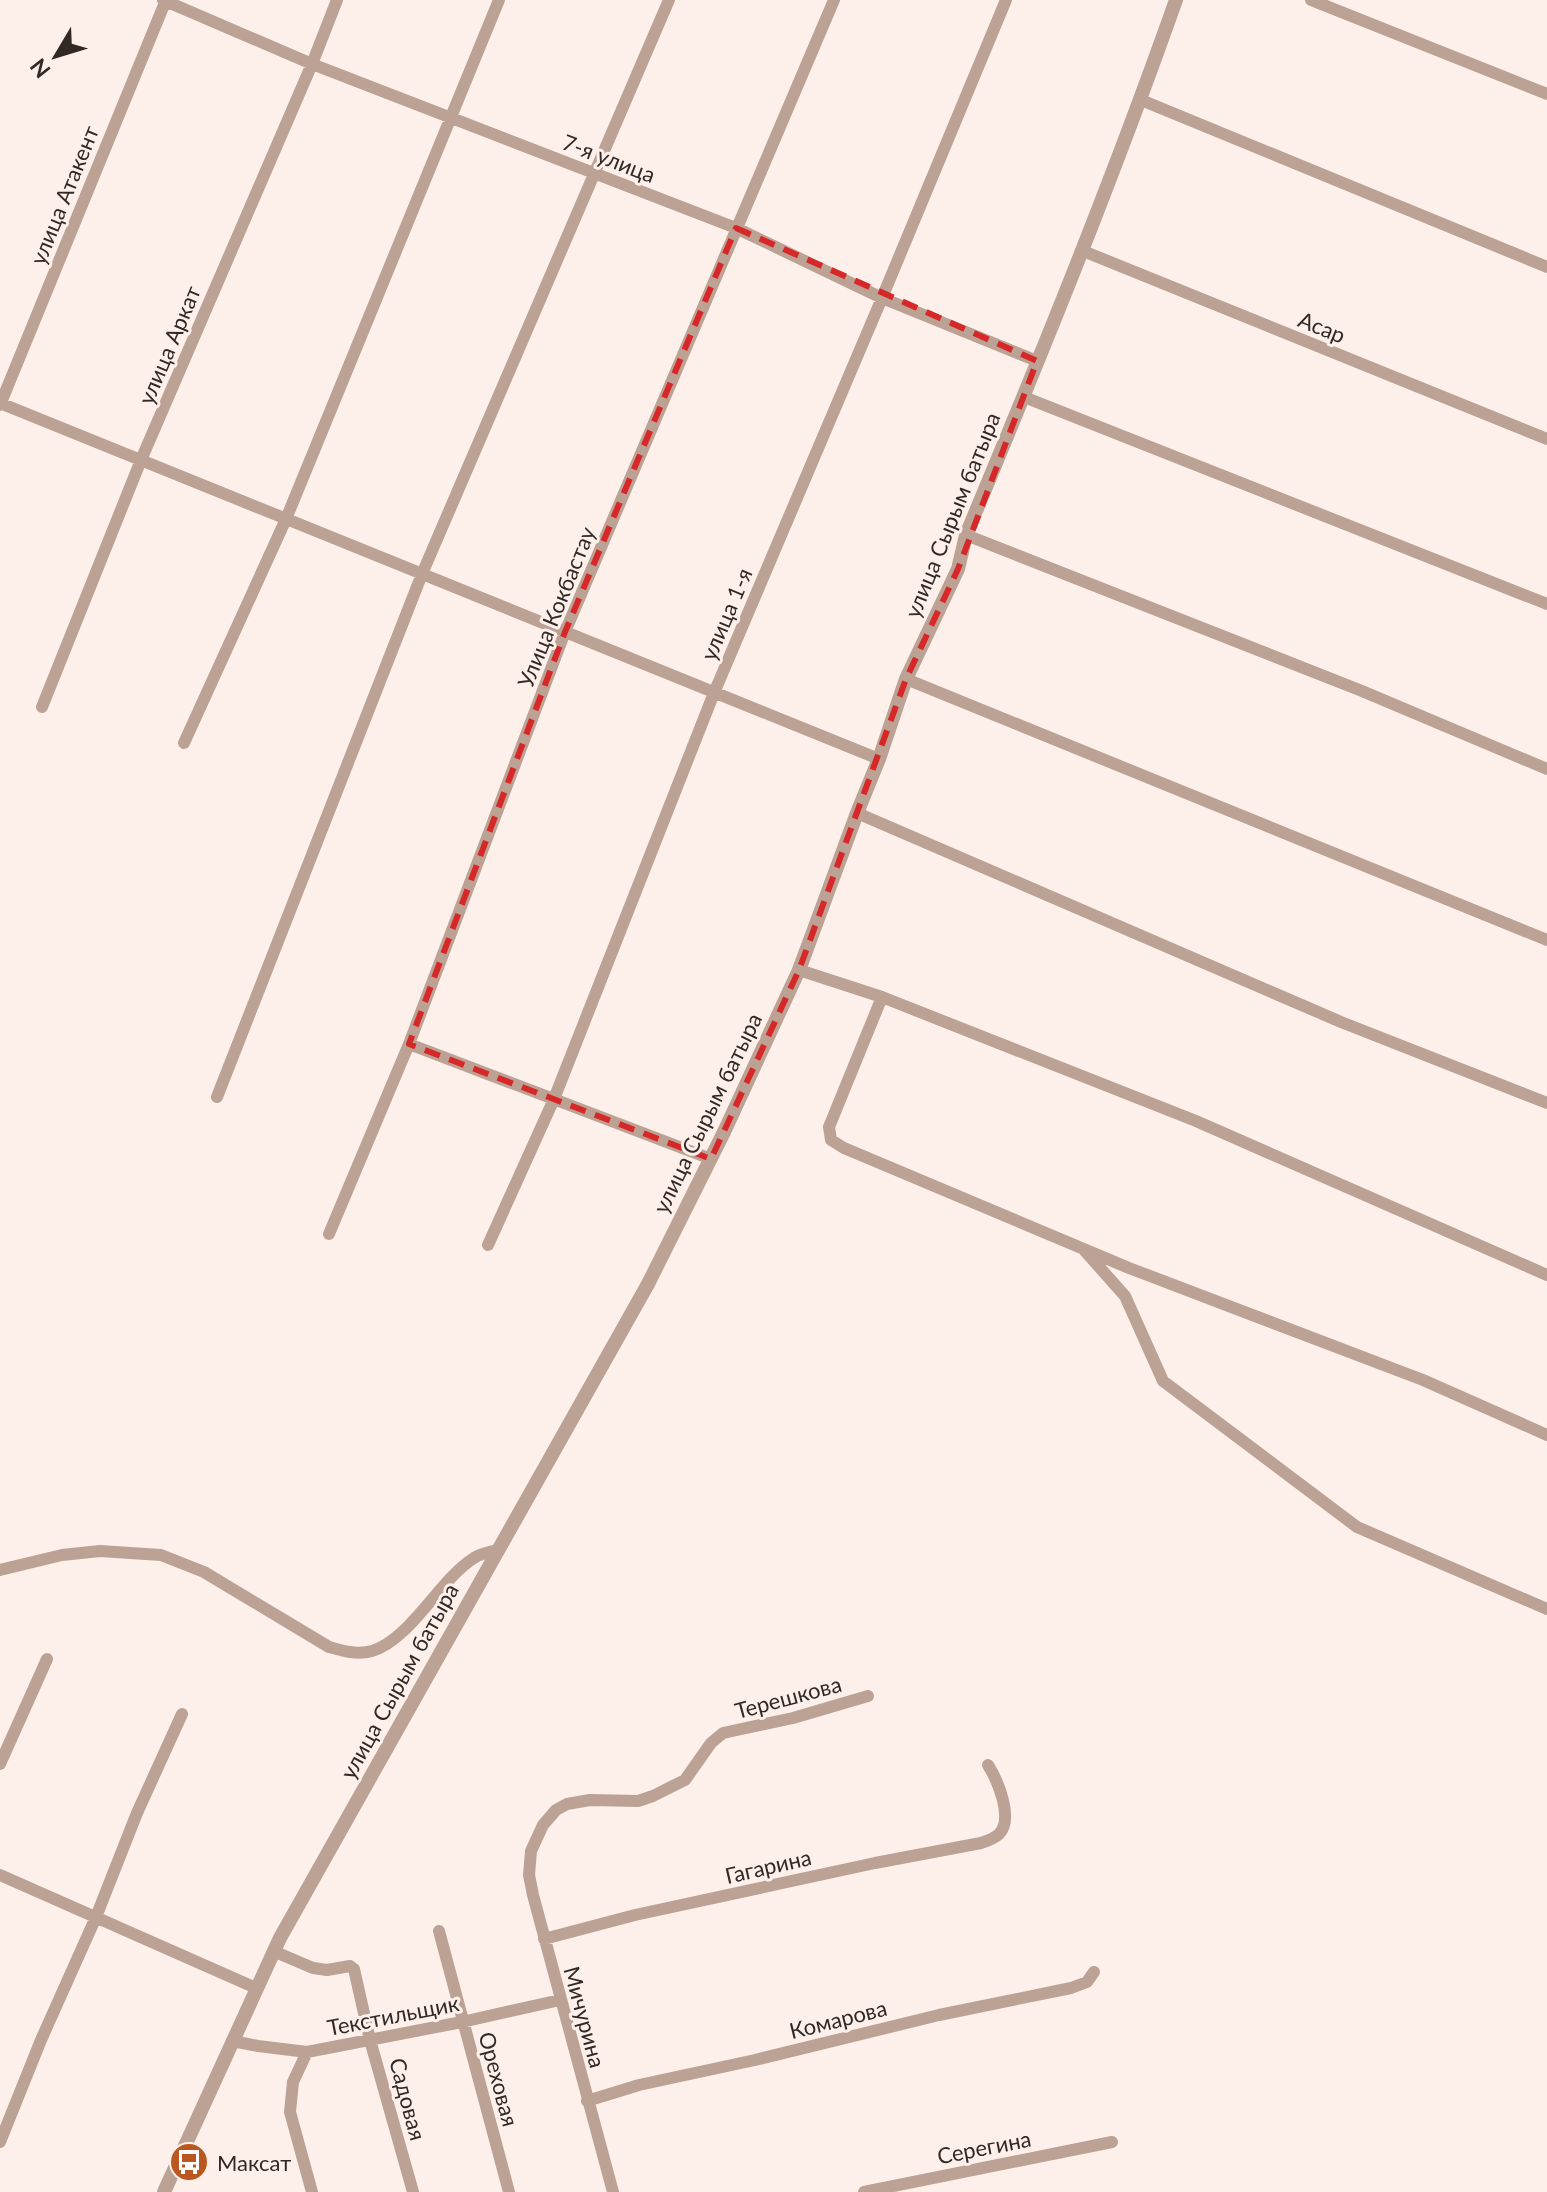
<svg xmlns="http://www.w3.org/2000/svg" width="1547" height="2192" font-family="Lato,sans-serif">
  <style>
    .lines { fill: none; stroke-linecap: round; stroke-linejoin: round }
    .minor { stroke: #bca295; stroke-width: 12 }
    .tertiary { stroke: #bca295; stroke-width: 14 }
    .marked { fill: none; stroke: #d62828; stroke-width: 6; stroke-dasharray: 16 10; stroke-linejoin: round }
    .labels { text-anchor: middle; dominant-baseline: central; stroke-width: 6; stroke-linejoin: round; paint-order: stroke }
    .street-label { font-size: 22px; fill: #312926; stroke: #fdf0ea }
    .poi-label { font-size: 22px; fill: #312926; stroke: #fdf0ea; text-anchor: start }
  </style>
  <rect width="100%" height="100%" fill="#fdf0ea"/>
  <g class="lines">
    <!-- minor -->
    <path class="minor" d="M163 0 312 64 736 228 882 298 1037 361
      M1311 0 1547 94
      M1141 100 1547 267
      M1083 251 1547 439
      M1024 397 1547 604
      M0 403 879 759
      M0 405 166 0
      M966 535 1362 691 1547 769
      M906 679 1547 940
      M42 707 141 460 312 64 337 0
      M184 743 286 519 499 0
      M857 813 1341 1022 1547 1103
      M799 970 882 997 1196 1121 1547 1275
      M882 997 829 1127 831 1140 844 1148 1129 1268 1423 1380 1547 1435
      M409 1044 711 1159
      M217 1097 422 574 669 0
      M329 1234 409 1044 565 632 834 0
      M488 1245 554 1099 714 693 882 298 1006 0
      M1085 1251 1125 1296 1163 1381 1357 1527 1547 1609
      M0 1570 62 1555 100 1551 161 1555 204 1572 329 1647C343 1651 357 1655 372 1651 410 1640 440 1579 474 1558 481 1553 491 1552 498 1550
      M0 1764 47 1659
      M0 1875 256 1988
      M439 1931 509 2192
      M544 1939 635 1915 875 1863 981 1843C987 1841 995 1838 999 1834 1014 1819 998 1781 988 1765
      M273 1951 313 1968 327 1970 350 1966 354 1969 370 2040 413 2192
      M232 2041 258 2046 307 2052 462 2022 560 2000
      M307 2052 293 2082 290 2112 312 2192
      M587 2101 639 2085 755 2060 939 2015 1071 1988 1087 1982 1094 1972
      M0 2142 41 2040 96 1917 137 1813 182 1714
      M613 2192 533 1895 529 1875 531 1851 543 1825 556 1810 567 1804 590 1800 638 1801 653 1796 685 1780 711 1743 723 1733 793 1718 868 1696
      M864 2192 1112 2142"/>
    <!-- tertiary -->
    <path class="tertiary" d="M164 2192 280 1938 648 1284 724 1132 799 970 857 813 879 759 906 679 958 569 966 535C1040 358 1112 181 1176 0"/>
  </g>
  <!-- marked area -->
  <path class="marked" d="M736 228 1037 361 958 569 906 679 799 970 711 1159 409 1044 565 632Z"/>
  <!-- icons -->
  <defs>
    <g id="bus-disc" transform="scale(2)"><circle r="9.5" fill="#bb5821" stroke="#fdf0ea"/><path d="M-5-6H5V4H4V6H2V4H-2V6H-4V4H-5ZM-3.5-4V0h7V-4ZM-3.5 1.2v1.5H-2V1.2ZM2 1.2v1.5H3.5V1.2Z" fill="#fff"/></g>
  </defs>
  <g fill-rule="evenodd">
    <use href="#bus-disc" x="189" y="2162"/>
  </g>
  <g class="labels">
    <!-- street labels -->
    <g class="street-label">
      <text transform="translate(609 158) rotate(21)">7-я улица</text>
      <text transform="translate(64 195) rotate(-68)">улица Атакент</text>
      <text transform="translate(1322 327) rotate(22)">Асар</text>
      <text transform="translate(169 345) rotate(-67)">улица Аркат</text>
      <text transform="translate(952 515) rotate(-68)">улица Сырым батыра</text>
      <text transform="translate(556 607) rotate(-68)">Улица Кокбастау</text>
      <text transform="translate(726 614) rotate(-67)">улица 1-я</text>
      <text transform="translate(707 1113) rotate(-64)">улица Сырым батыра</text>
      <text transform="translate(399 1681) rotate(-61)">улица Сырым батыра</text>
      <text transform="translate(788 1697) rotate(-15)">Терешкова</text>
      <text transform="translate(768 1866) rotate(-13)">Гагарина</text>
      <text transform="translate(393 2015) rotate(-11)">Текстильщик</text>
      <text transform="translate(585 2017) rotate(75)">Мичурина</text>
      <text transform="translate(838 2019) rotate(-14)">Комарова</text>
      <text transform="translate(499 2079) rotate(75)">Ореховая</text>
      <text transform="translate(408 2099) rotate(75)">Садовая</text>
      <text transform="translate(984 2147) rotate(-11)">Серегина</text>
    </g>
    <!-- poi labels -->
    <g class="poi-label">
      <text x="217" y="2162">Максат</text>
    </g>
  </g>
  <!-- north arrow -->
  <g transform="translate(56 56) rotate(232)" stroke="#fdf0ea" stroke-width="6" paint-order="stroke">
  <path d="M0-6L14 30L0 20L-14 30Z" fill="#312926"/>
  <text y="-12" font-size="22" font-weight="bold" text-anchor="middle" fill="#312926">N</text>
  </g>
</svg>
